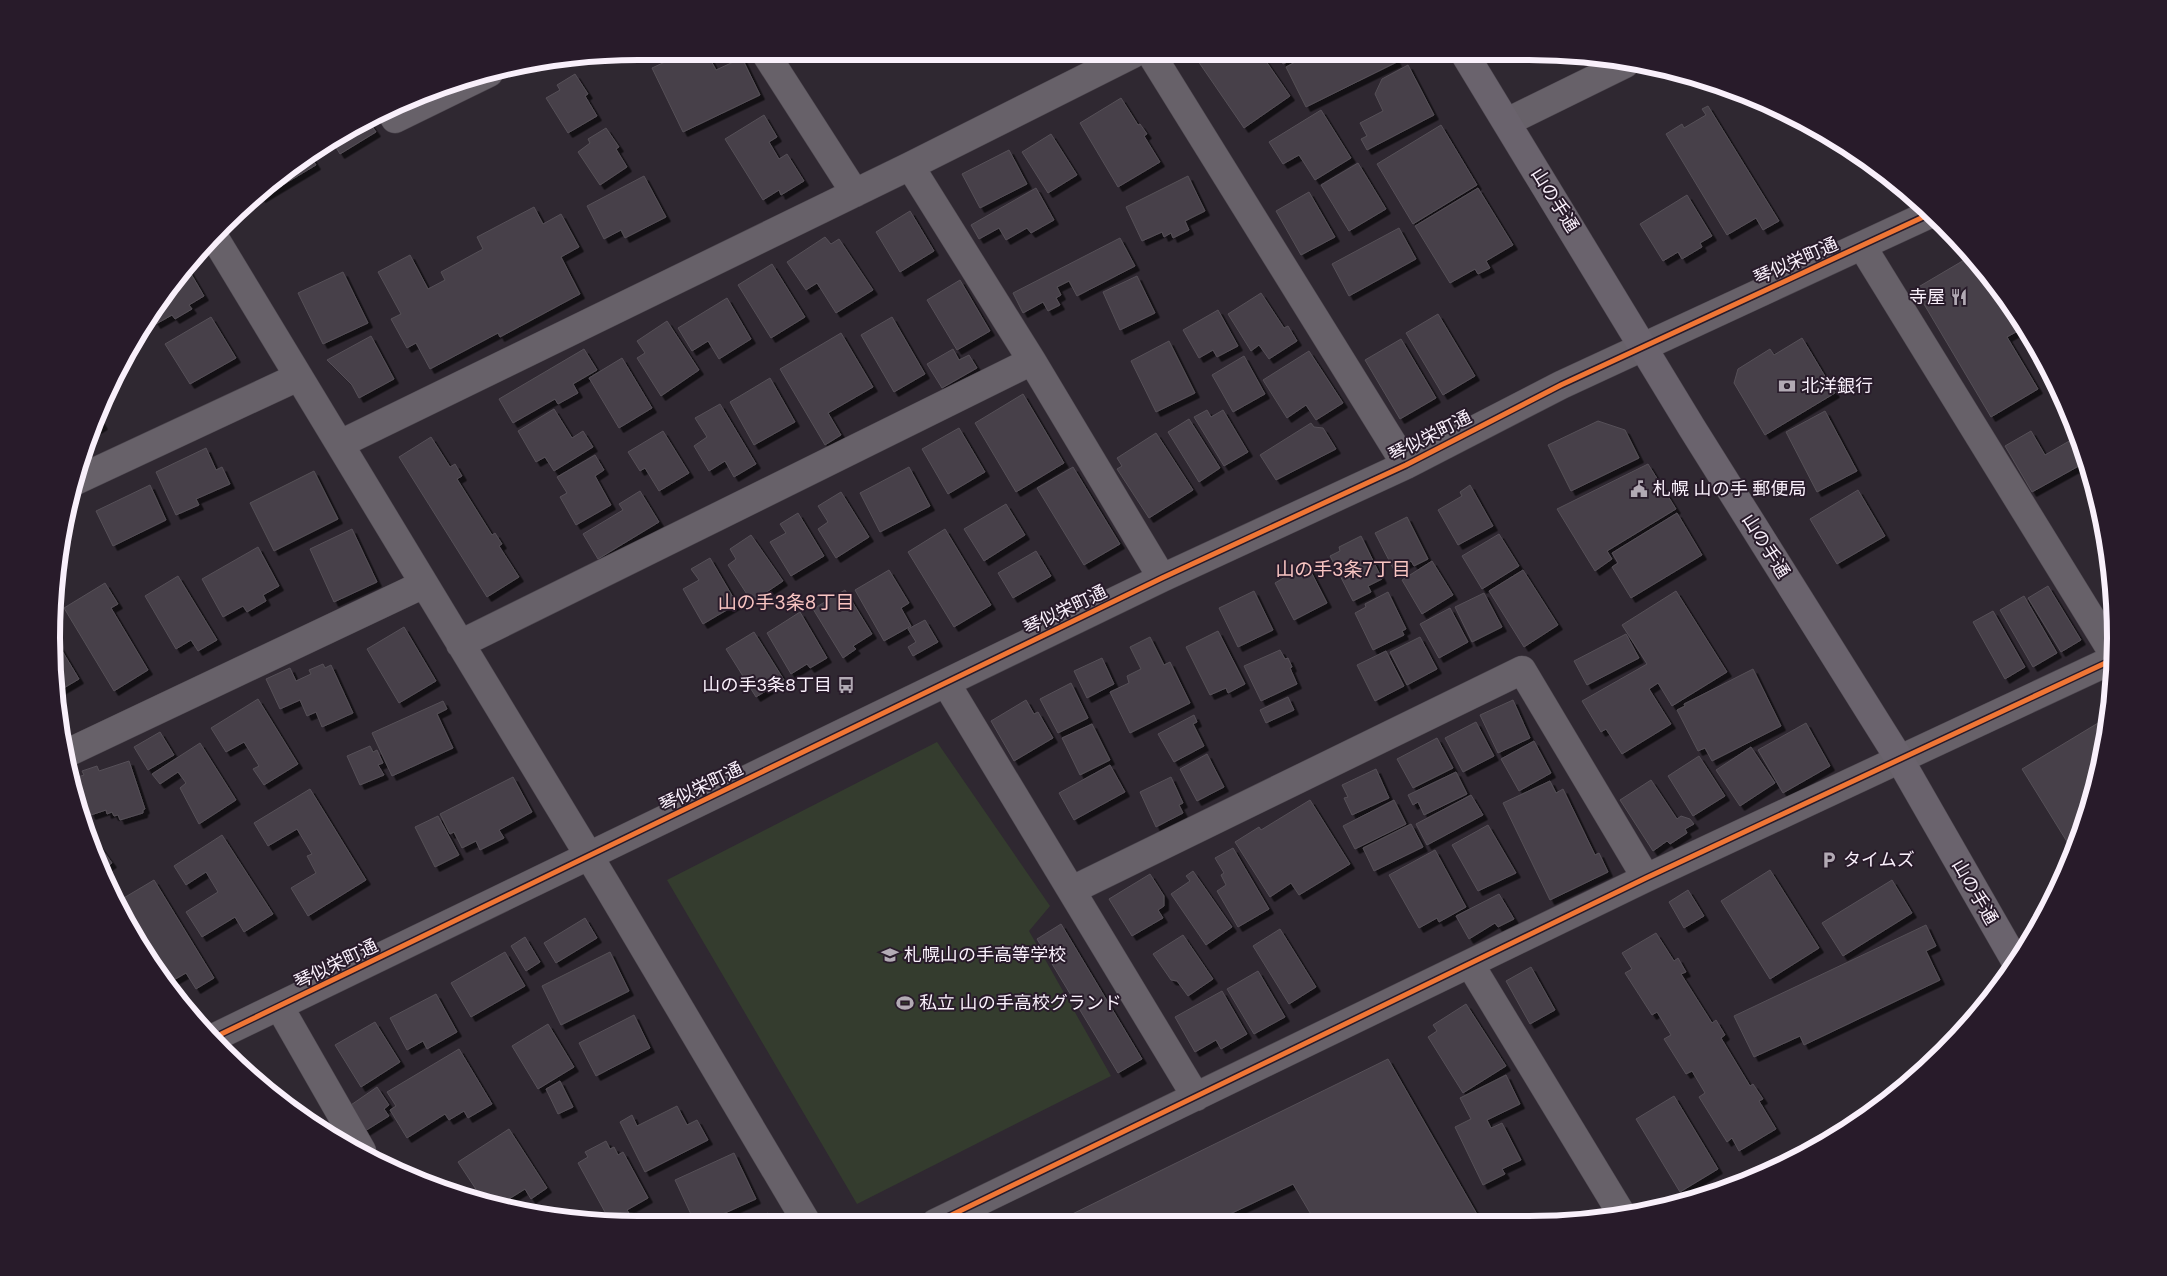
<svg xmlns="http://www.w3.org/2000/svg" width="2167" height="1276" font-family="'DM Sans','Noto Sans JP',sans-serif">
  <style>
    .green { fill: #343c2e }
    .building { fill: #474148; stroke: #565058; filter: url(#shadow) }
    .lines { fill: none; stroke-linecap: round; stroke-linejoin: round }
    .minor-casing { stroke: #4c464e; stroke-width: 29 }
    .major-casing { stroke: #4c464e; stroke-width: 29 }
    .minor { stroke: #676169; stroke-width: 28 }
    .major { stroke: #6a636d; stroke-width: 28 }
    .cycleway-casing { stroke: #281b2a; stroke-width: 8 }
    .cycleway { stroke: #f07635; stroke-width: 5 }
    .labels { text-anchor: middle; dominant-baseline: central; stroke-width: 4; stroke-linejoin: round; paint-order: stroke }
    .street-label { font-size: 18px; fill: #f9f0fb; stroke: #281b2a }
    .poi-label { font-size: 18px; fill: #f9f0fb; stroke: #281b2a; text-anchor: start }
    .neighbourhood-label { font-size: 19px; fill: #f8c4c1; stroke: #281b2a }
    .rim { fill: none; stroke: #f9f0fb; stroke-width: 6 }
  </style>
  <defs>
    <filter id="shadow"><feDropShadow dx="4.5" dy="4.5" stdDeviation="0" flood-color="#0009"/></filter>
  </defs>
  <rect width="100%" height="100%" fill="#2f2831"/>
  <!-- green -->
  <path class="green" d="M937 742 1050 906 1029 931 1111 1076 857 1204 667 880Z"/>
  <!-- building -->
  <path class="building" d="M1312 53H1392L1397 62 1306 107 1286 67Z
    M1209 54H1261L1290 96 1244 128 1198 61Z
    M1278 54H1304L1283 64Z
    M678 56H712L709 57 716 70 742 58 760 95 683 132 652 68Z
    M1408 65 1434 115 1367 150 1361 139 1367 136 1360 123 1383 111 1375 94 1382 79Z
    M575 74 588 94 585 96 597 116 568 133 546 98 560 90 557 85Z
    M1121 98 1138 125 1140 124 1147 134 1144 136 1160 162 1118 187 1080 123Z
    M1708 106 1779 221 1763 230 1756 218 1727 235 1666 134 1682 124 1684 128 1706 115 1702 109Z
    M1321 110 1351 158 1315 180 1299 155 1283 164 1269 142Z
    M764 115 777 137 769 142 779 159 787 154 804 181 781 195 779 190 763 200 725 139Z
    M367 119 376 132 340 154 332 141Z
    M1441 125 1477 185 1413 224 1377 164Z
    M606 128 619 147 616 149 627 167 600 185 578 152 590 143 588 139Z
    M1051 134 1077 175 1048 193 1022 152Z
    M1009 150 1027 184 980 208 962 174Z
    M310 155 316 165 261 198 258 193 281 172Z
    M1358 163 1386 209 1349 231 1321 185Z
    M644 176 666 217 625 238 621 230 604 239 587 206Z
    M1188 176 1205 211 1185 221 1189 230 1173 238 1171 233 1164 237 1162 232 1142 241 1126 207Z
    M1036 188 1054 220 1031 233 1027 228 1006 240 999 228 979 239 971 225Z
    M1478 188 1513 245 1486 261 1490 268 1478 274 1475 269 1450 283 1415 226Z
    M1309 192 1335 237 1301 255 1276 211Z
    M1687 195 1712 236 1700 243 1702 247 1682 259 1678 252 1663 261 1640 224Z
    M534 207 543 224 561 214 579 247 561 257 580 294 500 337 498 333 430 369 416 343 407 348 391 319 401 314 378 272 410 255 428 289 445 280 441 272 483 249 477 237Z
    M910 211 934 251 900 272 876 232Z
    M1399 228 1416 259 1349 296 1332 264Z
    M825 237 831 244 839 239 873 290 836 313 817 283 806 290 787 262Z
    M1120 238 1135 266 1077 296 1069 281 1057 287 1061 295 1056 298 1060 305 1048 311 1043 302 1023 313 1013 293Z
    M1971 256 2017 312 2025 327 2007 337 2038 389 1991 417 1915 289Z
    M772 264 805 317 771 338 738 285Z
    M187 267 204 296 189 305 192 309 175 319 172 315 156 324 150 313Z
    M343 272 368 323 323 344 298 293Z
    M1137 276 1155 313 1120 330 1103 292Z
    M960 280 990 331 957 350 927 300Z
    M1261 293 1284 328 1288 326 1297 341 1269 359 1259 345 1251 351 1228 314Z
    M727 298 751 339 719 359 708 341 692 351 678 328Z
    M1218 310 1238 346 1217 357 1213 350 1199 358 1183 330Z
    M1438 314 1475 376 1443 395 1406 333Z
    M211 317 236 358 190 384 165 344Z
    M892 317 925 374 894 392 861 335Z
    M667 321 699 370 661 396 637 358 645 353 637 341Z
    M841 333 873 387 828 413 841 435 825 445 780 369Z
    M371 336 394 379 359 398 352 385 327 360Z
    M1802 338 1835 393 1765 435 1734 383 1738 369 1770 349 1774 355Z
    M1401 339 1436 398 1400 419 1365 360Z
    M1169 341 1195 393 1156 412 1131 361Z
    M584 349 597 370 573 384 578 393 558 404 555 399 513 423 499 399Z
    M953 349 959 360 969 355 977 368 942 388 927 364Z
    M1309 351 1343 403 1316 420 1306 405 1287 418 1263 380Z
    M1244 356 1265 394 1233 412 1212 375Z
    M622 358 652 408 619 428 589 378Z
    M770 378 795 422 754 445 730 402Z
    M1023 394 1064 463 1016 492 975 423Z
    M720 404 756 464 734 477 725 461 709 471 694 446 707 437 695 418Z
    M554 409 572 438 583 431 593 447 554 471 545 457 536 462 518 431Z
    M1207 410 1211 417 1223 410 1248 452 1224 466 1194 417Z
    M1825 411 1857 471 1817 492 1786 432Z
    M98 416 103 425 92 432Z
    M1189 419 1220 468 1199 482 1168 432Z
    M1598 421 1625 430 1639 458 1571 491 1548 445Z
    M1311 423 1314 427 1323 428 1336 449 1276 480 1260 455Z
    M959 428 985 472 948 494 922 449Z
    M663 431 689 473 659 491 645 468 640 471 628 452Z
    M2031 431 2045 455 2078 436 2086 462 2032 492 2005 446Z
    M1156 433 1193 490 1149 518 1117 469 1122 466 1117 458Z
    M431 437 450 467 455 464 462 476 457 479 492 535 495 533 502 544 499 546 519 577 487 597 399 457Z
    M206 448 216 470 222 467 230 484 196 499 199 505 176 515 156 472Z
    M595 455 604 470 595 476 611 505 576 525 560 497 567 493 557 477Z
    M1648 464 1676 509 1607 551 1612 559 1595 571 1557 509Z
    M909 467 930 506 880 532 860 493Z
    M1073 467 1120 544 1084 565 1037 488Z
    M314 471 338 519 274 551 250 503Z
    M150 485 166 520 113 546 96 511Z
    M1470 485 1493 526 1458 545 1438 510 1462 496 1460 492Z
    M1858 490 1885 536 1837 564 1810 519Z
    M640 491 659 522 598 559 583 534 623 510 619 504Z
    M841 492 869 537 836 558 818 529 828 522 818 506Z
    M1006 504 1025 535 984 561 964 529Z
    M798 513 824 556 791 576 770 542 786 533 780 524Z
    M1677 513 1702 555 1631 598 1612 567 1618 563 1612 553Z
    M1407 517 1428 559 1414 566 1411 561 1394 570 1375 533Z
    M352 529 377 582 334 602 310 549Z
    M945 529 991 605 954 627 908 552Z
    M2105 532 2108 558 2096 538Z
    M1499 534 1519 566 1482 589 1462 556Z
    M751 535 783 581 752 602 728 565 736 559 730 549Z
    M1361 536 1382 579 1368 586 1371 592 1353 601 1330 556 1340 551 1339 547Z
    M258 547 279 586 263 595 266 601 247 612 243 606 223 617 202 579Z
    M1036 551 1051 576 1013 598 998 573Z
    M710 558 737 604 703 624 683 589 699 580 691 569Z
    M1432 561 1453 595 1422 614 1402 580Z
    M1307 564 1327 603 1294 620 1275 583Z
    M889 570 909 603 901 608 911 626 884 641 855 590Z
    M1523 570 1558 625 1524 647 1489 591Z
    M178 576 217 640 198 651 191 640 176 649 145 596Z
    M105 583 118 604 111 608 148 670 114 691 64 608Z
    M2048 586 2081 640 2061 652 2028 598Z
    M845 590 872 634 853 646 856 649 843 658 813 609Z
    M1254 591 1273 630 1238 647 1219 608Z
    M1676 591 1727 672 1672 706 1658 683 1649 689 1671 724 1622 754 1606 729 1601 732 1582 701 1647 664 1622 625Z
    M1388 592 1406 629 1402 631 1404 635 1373 650 1355 613 1366 607 1365 604Z
    M1484 593 1502 627 1472 642 1455 607Z
    M2024 596 2057 653 2033 667 2000 610Z
    M2112 600 2114 622 2104 604Z
    M1450 608 1468 642 1439 658 1420 624Z
    M1993 611 2025 667 2005 679 1973 622Z
    M800 612 827 658 810 668 807 664 791 674 767 633Z
    M925 620 938 642 913 656 908 647 916 642 908 629Z
    M404 627 436 681 399 703 367 649Z
    M1218 631 1245 684 1228 693 1226 688 1210 695 1186 647Z
    M754 632 784 680 756 697 726 649Z
    M52 634 79 679 57 692 51 638Z
    M1626 634 1639 658 1587 685 1574 661Z
    M1150 637 1164 665 1170 662 1190 703 1130 733 1110 692 1129 683 1127 676 1141 669 1130 647Z
    M1420 637 1437 669 1407 685 1390 652Z
    M1280 650 1285 659 1288 658 1292 667 1290 668 1297 684 1261 701 1244 666Z
    M1386 651 1404 686 1375 701 1357 665Z
    M1102 658 1114 684 1087 698 1074 671Z
    M323 664 325 668 331 665 353 713 322 727 316 712 307 716 300 700 280 709 266 679 290 668 296 681 311 674 309 670Z
    M1753 669 1781 726 1712 761 1705 748 1698 751 1677 710 1685 706 1684 704Z
    M1071 683 1088 718 1058 733 1040 699Z
    M1288 697 1294 710 1266 723 1260 710Z
    M258 699 298 764 264 785 253 769 259 766 244 742 226 752 211 728Z
    M1026 700 1034 714 1038 712 1053 738 1014 761 991 721Z
    M1513 700 1530 738 1498 753 1480 715Z
    M443 701 447 709 437 714 453 748 392 776 372 733Z
    M1194 715 1197 722 1193 724 1204 746 1174 762 1158 734Z
    M2108 717 2105 752 2074 853 2022 769Z
    M1476 722 1494 756 1463 772 1445 738Z
    M1806 723 1830 766 1783 793 1758 750Z
    M1092 724 1110 760 1080 775 1062 738Z
    M160 732 174 755 148 770 134 747Z
    M1437 738 1453 768 1413 788 1397 759Z
    M1534 741 1551 773 1519 791 1501 759Z
    M200 743 236 800 199 824 180 788 186 783 178 772 160 784 152 774Z
    M370 746 373 752 377 750 383 763 378 765 384 775 360 785 347 756Z
    M1751 747 1775 783 1740 806 1716 770Z
    M1207 754 1224 787 1197 801 1180 769Z
    M1699 756 1725 796 1693 816 1668 776Z
    M129 761 145 809 143 810V813L120 820 118 815 114 816 112 812 107 814 106 810 91 815 78 777 84 775 82 771 97 766 99 771Z
    M1110 765 1125 792 1074 820 1059 793Z
    M1376 769 1389 798 1352 815 1344 798 1348 797 1342 785Z
    M1456 772 1467 794 1424 815 1418 802 1413 805 1408 795Z
    M513 777 532 812 499 830 504 838 480 850 476 841 462 848 454 832 450 834 440 814Z
    M1171 777 1183 803 1179 805 1183 813 1156 827 1140 792Z
    M1651 780 1677 819 1681 816 1690 819 1694 824 1685 829 1687 833 1670 844 1667 841 1653 851 1620 800Z
    M1550 781 1556 793 1563 789 1595 855 1599 853 1608 872 1550 900 1503 803Z
    M310 789 366 880 308 916 291 888 316 873 307 856 312 854 297 829 268 846 254 823Z
    M1471 795 1483 815 1427 845 1416 824Z
    M1310 800 1350 864 1299 895 1291 883 1270 897 1235 842 1259 827 1261 830Z
    M1394 800 1406 824 1355 849 1343 826Z
    M438 816 459 855 435 867 415 827Z
    M1411 824 1423 847 1374 871 1363 848Z
    M1488 825 1516 873 1478 891 1452 845Z
    M222 835 273 914 244 932 235 917 202 937 186 912 218 892 206 872 186 885 174 866Z
    M96 841 112 863 102 870 91 845Z
    M1233 848 1269 909 1238 927 1217 891 1226 885 1221 875 1224 873 1215 858Z
    M1435 850 1466 907 1439 922 1437 918 1419 928 1389 875Z
    M1770 870 1819 948 1770 979 1721 901Z
    M1193 871 1232 927 1206 945 1171 894 1190 881 1186 876Z
    M1150 874 1164 896V906L1158 910 1163 918 1132 936 1109 899Z
    M154 880 214 978 196 989 186 973 172 981 166 971 159 975 130 931 117 902Z
    M1892 880 1912 913 1843 956 1822 923Z
    M1688 890 1704 916 1684 928 1669 902Z
    M1499 894 1514 919 1498 927 1495 923 1469 939 1456 916Z
    M585 918 597 938 556 963 544 943Z
    M1061 924 1142 1059 1118 1073 1037 939Z
    M1926 925 1936 946 1926 951 1940 980 1804 1045 1800 1036 1754 1057 1734 1016Z
    M1280 929 1316 987 1289 1004 1253 946Z
    M1656 933 1674 961 1678 958 1686 972 1681 974 1712 1023 1716 1020 1725 1035 1721 1038 1750 1086 1753 1084 1763 1099 1759 1101 1776 1129 1739 1151 1732 1138 1727 1142 1699 1097 1705 1093 1692 1071 1686 1074 1664 1039 1671 1035 1657 1012 1652 1015 1625 973 1632 969 1622 953Z
    M1183 935 1213 979 1188 996 1177 981 1171 980 1153 954Z
    M525 937 540 962 526 971 511 946Z
    M505 952 525 986 471 1017 451 983Z
    M610 952 629 991 561 1025 542 986Z
    M1531 967 1555 1010 1530 1024 1506 981Z
    M1258 971 1285 1017 1254 1034 1227 989Z
    M1222 991 1247 1034 1221 1049 1216 1040 1195 1052 1175 1017Z
    M436 994 457 1032 427 1049 423 1041 407 1050 390 1018Z
    M1466 1004 1506 1066 1463 1093 1428 1037 1437 1031 1433 1025Z
    M634 1015 650 1048 596 1076 579 1043Z
    M375 1022 400 1062 361 1087 335 1045Z
    M548 1024 574 1067 538 1089 512 1046Z
    M459 1049 492 1104 468 1118 464 1111 449 1120 445 1114 407 1138 390 1110 396 1106 387 1092Z
    M1388 1059 1482 1223H1316L1293 1184 1211 1223H1054Z
    M261 1075 271 1094 252 1080Z
    M1506 1075 1520 1104 1487 1120 1491 1128 1502 1123 1521 1160 1502 1169 1505 1174 1483 1185 1455 1127 1471 1119 1460 1098Z
    M560 1081 573 1107 558 1114 546 1089Z
    M377 1087 389 1105 384 1109 389 1116 365 1131 348 1107Z
    M1674 1096 1718 1169 1680 1192 1636 1119Z
    M677 1106 687 1125 697 1120 708 1140 645 1172 620 1122 632 1115 637 1126Z
    M509 1129 547 1188 531 1199 525 1189 501 1204 483 1200 458 1162Z
    M606 1141 610 1149 614 1147 618 1155 623 1152 648 1198 627 1210 632 1218 621 1223H611L578 1163 588 1157 585 1152Z
    M734 1153 756 1199 703 1223H695L675 1180Z
    M768 1213 772 1223H746Z"/>
  <g class="lines">
    <!-- minor casing -->
    <g class="minor-casing">
      <path id="minor" d="M1151 54 1406 465
        M767 56 855 193
        M389 108 395 119 489 73
        M1507 122 1625 64
        M910 166 1032 361 1162 578
        M213 235 609 889 807 1223
        M1862 246 2114 655
        M340 444 910 166 1133 54
        M73 482 298 377
        M460 644 1032 361
        M946 683 1196 1097
        M63 755 424 584
        M1072 890 1522 670 1646 878
        M1470 964 1621 1213
        M279 1006 362 1151
        M213 1038 1162 578 1406 465 1561 385 1932 213
        M935 1223 1646 878 2114 659"/>
    </g>
    <!-- major casing -->
    <g class="major-casing">
      <path id="major" d="M1464 53 1692 428 1900 760 2017 964"/>
    </g>
    <!-- minor -->
    <use href="#minor" class="minor"/>
    <!-- major -->
    <use href="#major" class="major"/>
    <!-- cycleway casing -->
    <g class="cycleway-casing">
      <path id="cycleway" d="M213 1038 1162 578 1406 465 1561 385 1932 213
        M935 1223 1646 878 2114 659"/>
    </g>
    <!-- cycleway -->
    <use href="#cycleway" class="cycleway"/>
  </g>
  <!-- icons -->
  <defs>
    <g id="restaurant-bare" transform="scale(1.35)"><path d="M-5-6h1v4h1v-4h1v4h1v-4h1v5L-1.5 .5V6h-2V.5L-5-1ZM5-6V6H3V1.5H1.5Q1.5-4 5-6Z" fill="#b2aab4" stroke="#281b2a" stroke-width="2.5" paint-order="stroke"/></g>
    <g id="bank-bare" transform="scale(1.35)"><path d="M-6-4H6V4H-6ZM0-2.3a2.3 2.3 0 1 0 0 4.6a2.3 2.3 0 1 0 0-4.6Z" fill="#b2aab4" stroke="#281b2a" stroke-width="2.5" paint-order="stroke"/></g>
    <g id="civic-bare" transform="scale(1.35)"><path d="M-.6-6.5H3V-4.5H.6V-3L4-1V1h2V6H-6V1h2V-1L-.6-3ZM-1.2 2.5V6h2.4V2.5Z" fill="#b2aab4" stroke="#281b2a" stroke-width="2.5" paint-order="stroke"/></g>
    <g id="bus-bare" transform="scale(1.35)"><path d="M-5-6H5V4H4V6H2V4H-2V6H-4V4H-5ZM-3.5-4V0h7V-4ZM-3.5 1.2v1.5H-2V1.2ZM2 1.2v1.5H3.5V1.2Z" fill="#b2aab4" stroke="#281b2a" stroke-width="2.5" paint-order="stroke"/></g>
    <g id="parking-bare" transform="scale(1.35)"><path d="M-3.5-5.5H1a3.5 3.5 0 0 1 0 7H-1V5.5H-3.5ZM-1-3.4V-.6H.8a1.4 1.4 0 0 0 0-2.8Z" fill="#b2aab4" stroke="#281b2a" stroke-width="2.5" paint-order="stroke"/></g>
    <g id="school-bare" transform="scale(1.35)"><path d="M0-5L7-2L0 1L-7-2ZM-4 1L0 2.5L4 1V4Q0 6-4 4Z" fill="#b2aab4" stroke="#281b2a" stroke-width="2.5" paint-order="stroke"/></g>
    <g id="stadium-bare" transform="scale(1.35)"><path d="M0-5a6.5 5 0 1 0 0 10a6.5 5 0 1 0 0-10ZM-3.5-1.8h7v3.6h-7Z" fill="#b2aab4" stroke="#281b2a" stroke-width="2.5" paint-order="stroke"/></g>
  </defs>
  <g fill-rule="evenodd">
    <use href="#restaurant-bare" x="1959" y="297"/>
    <use href="#bank-bare" x="1787" y="386"/>
    <use href="#civic-bare" x="1639" y="489"/>
    <use href="#bus-bare" x="846" y="685"/>
    <use href="#parking-bare" x="1829" y="860"/>
    <use href="#school-bare" x="890" y="955"/>
    <use href="#stadium-bare" x="905" y="1003"/>
  </g>
  <g class="labels">
    <!-- street labels -->
    <g class="street-label">
      <text transform="translate(1555 200) rotate(58)">山の手通</text>
      <text transform="translate(1796 261) rotate(-24)">琴似栄町通</text>
      <text transform="translate(1430 436) rotate(-27)">琴似栄町通</text>
      <text transform="translate(1766 546) rotate(58)">山の手通</text>
      <text transform="translate(1065 610) rotate(-26)">琴似栄町通</text>
      <text transform="translate(701 787) rotate(-26)">琴似栄町通</text>
      <text transform="translate(1975 892) rotate(60)">山の手通</text>
      <text transform="translate(336 964) rotate(-26)">琴似栄町通</text>
    </g>
    <!-- poi labels -->
    <g class="poi-label">
      <text x="1945" y="297" text-anchor="end">寺屋</text>
      <text x="1801" y="386">北洋銀行</text>
      <text x="1653" y="489">札幌 山の手 郵便局</text>
      <text x="832" y="685" text-anchor="end">山の手3条8丁目</text>
      <text x="1843" y="860">タイムズ</text>
      <text x="904" y="955">札幌山の手高等学校</text>
      <text x="919" y="1003">私立 山の手高校グランド</text>
    </g>
    <!-- neighbourhood labels -->
    <g class="neighbourhood-label">
      <text x="1343" y="569">山の手3条7丁目</text>
      <text x="786" y="602">山の手3条8丁目</text>
    </g>
  </g>
  <!-- crop -->
  <path d="M0 0H2167V1276H0ZM638 60H1529A578 578 0 0 1 2107 638V638A578 578 0 0 1 1529 1216H638A578 578 0 0 1 60 638V638A578 578 0 0 1 638 60Z" fill="#281b2a" fill-rule="evenodd"/>
  <path class="rim" d="M638 60H1529A578 578 0 0 1 2107 638V638A578 578 0 0 1 1529 1216H638A578 578 0 0 1 60 638V638A578 578 0 0 1 638 60Z"/>
</svg>
